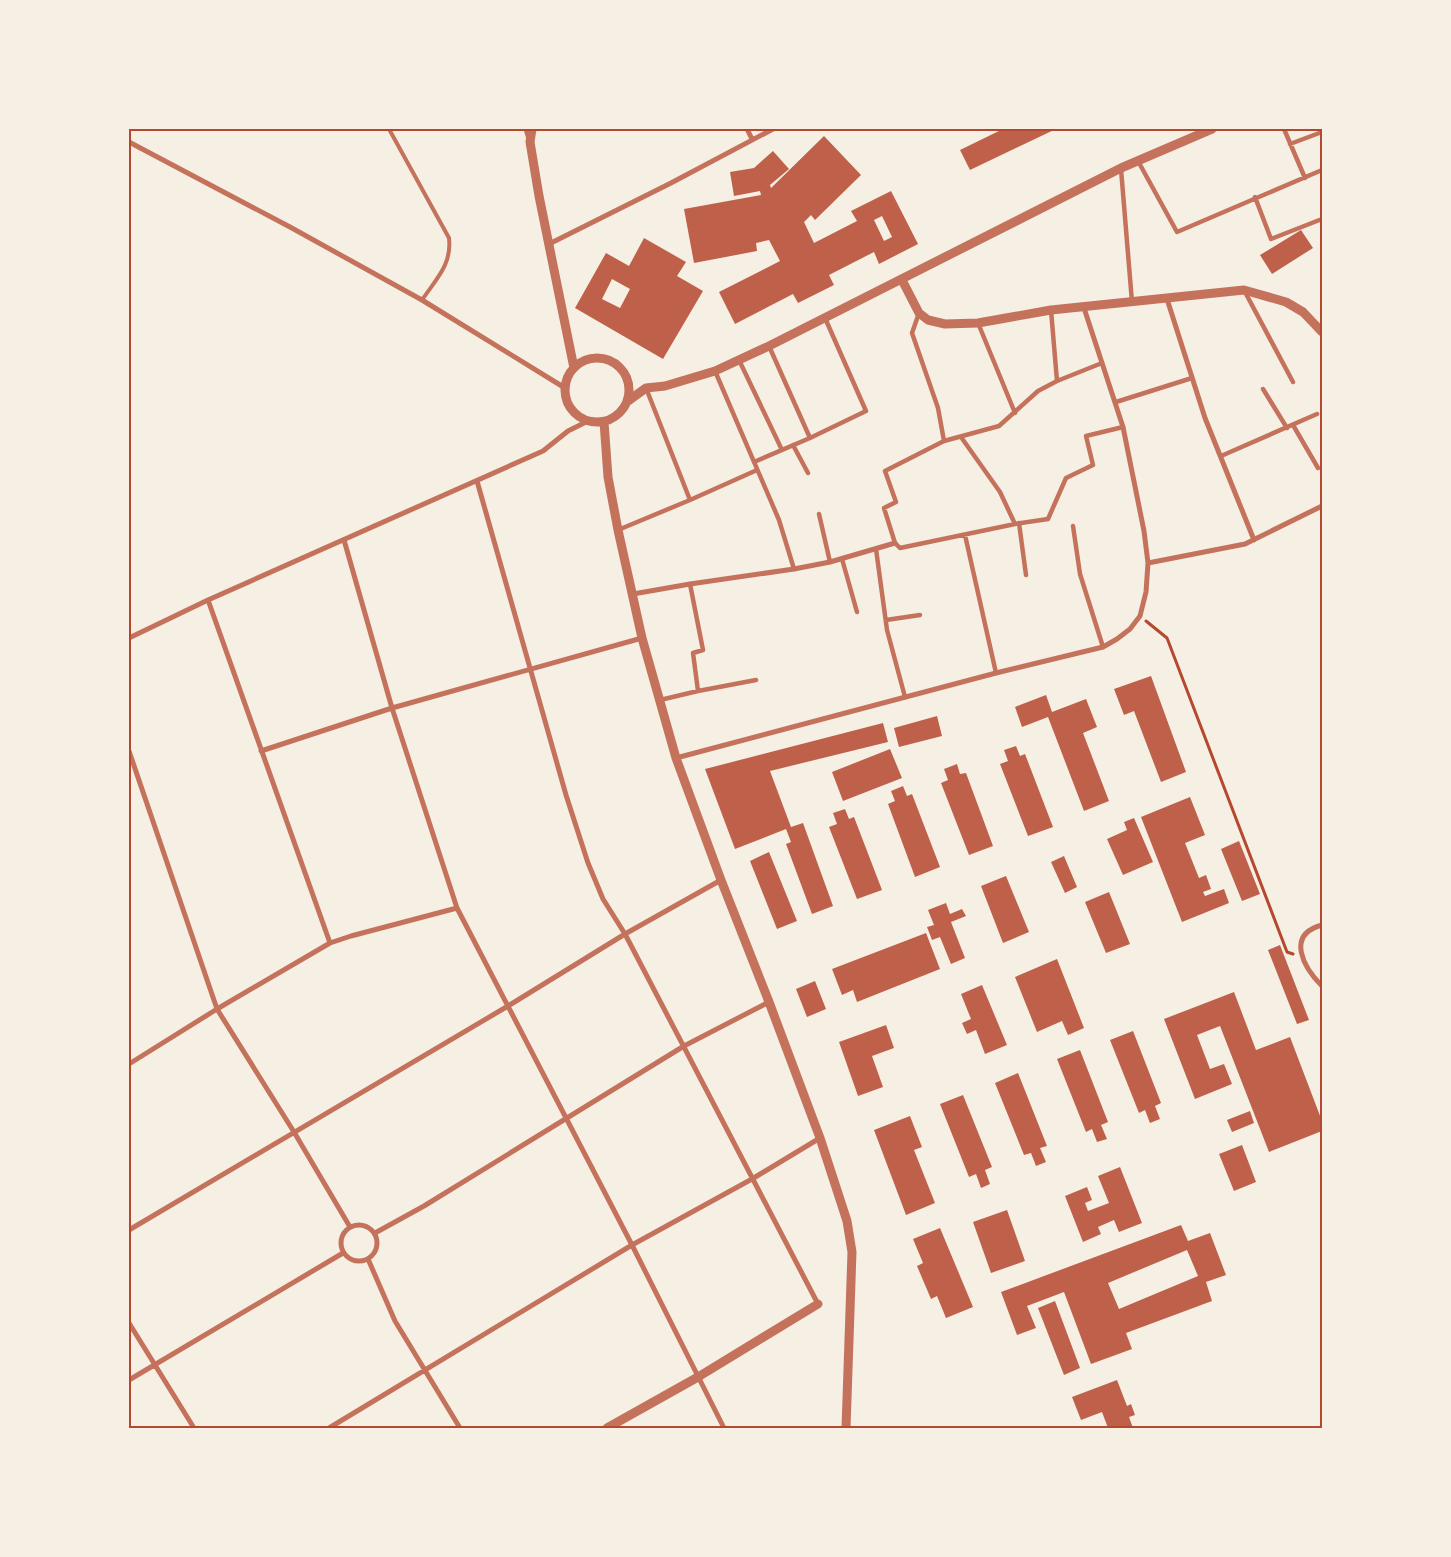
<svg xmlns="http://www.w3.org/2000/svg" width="1451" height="1557" font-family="'Nunito Sans',sans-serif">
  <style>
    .building { fill: #bf614a; fill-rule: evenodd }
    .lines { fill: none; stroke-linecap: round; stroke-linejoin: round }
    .path { stroke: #b5482f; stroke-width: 3 }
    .service { stroke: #c5725c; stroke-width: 4 }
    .pedestrian { stroke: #c5725c; stroke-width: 4.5 }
    .minor { stroke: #c5725c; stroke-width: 5 }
    .tertiary { stroke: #c5725c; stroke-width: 9 }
    .neatline { fill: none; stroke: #b5482f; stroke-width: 2 }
  </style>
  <rect width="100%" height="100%" fill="#f6efe4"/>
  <!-- building -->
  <path class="building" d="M1003 129H1056L970 170 960 150Z
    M824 136 861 175 815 220 811 215 804 222 814 243 857 221 851 211 891 191 918 244 879 264 874 252 829 275 834 285 798 303 793 294 735 324 719 292 780 261 769 240 756 243 757 251 694 263 684 209 761 195 760 191 734 196 730 172 754 168 773 151 789 169 770 185 771 188ZM882 216 892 237 884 241 874 220Z
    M1301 230 1313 248 1272 274 1260 255Z
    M644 238 686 262 677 276 703 291 663 359 575 308 606 253 629 266ZM612 279 630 289 620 308 602 299Z
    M1151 676 1186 772 1161 782 1134 711 1124 715 1114 689Z
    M1046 695 1052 712 1086 699 1097 727 1083 733 1109 801 1084 811 1048 717 1022 727 1015 707Z
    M937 716 942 736 899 747 894 728Z
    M883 723 888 742 770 771 791 827 803 823 833 906 812 914 786 844 791 842 786 829 735 849 705 769Z
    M1016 746 1020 756 1025 754 1053 827 1028 836 1000 764 1008 761 1004 750Z
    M890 749 902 778 843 801 832 772Z
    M957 764 960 774 966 773 993 846 969 855 941 783 948 780 944 769Z
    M903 786 907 796 912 794 940 867 915 877 888 804 895 801 891 791Z
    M1190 797 1205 835 1185 843 1199 878 1206 875 1211 889 1203 892 1205 896 1224 889 1229 903 1182 922 1141 817Z
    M845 809 849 819 854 817 882 890 857 899 829 827 837 824 833 813Z
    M1134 818 1153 862 1123 875 1107 839 1127 830 1124 822Z
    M1239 841 1260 894 1242 901 1221 849Z
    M769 852 797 921 777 929 750 861Z
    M1064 856 1077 887 1065 893 1051 862Z
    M1006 876 1029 932 1003 943 981 886Z
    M1109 892 1130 944 1106 953 1085 902Z
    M946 903 950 914 962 909 966 916 951 922 965 958 951 964 940 937 932 940 927 927 934 925 928 910Z
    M926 933 940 969 857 1002 853 990 842 995 832 969Z
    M1280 945 1309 1020 1297 1024 1268 950Z
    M1057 959 1084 1028 1068 1035 1062 1021 1037 1032 1015 977Z
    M815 981 826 1009 807 1017 796 989Z
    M982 985 1007 1045 985 1054 976 1030 967 1034 962 1023 971 1019 961 994Z
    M1234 992 1256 1050 1290 1037 1322 1121V1131L1269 1152 1220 1026 1197 1035 1210 1069 1224 1064 1232 1084 1195 1099 1164 1019Z
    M886 1025 894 1048 872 1056 883 1087 858 1096 839 1042Z
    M1133 1031 1161 1103 1155 1106 1160 1119 1150 1123 1145 1110 1139 1113 1110 1040Z
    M1080 1050 1108 1122 1101 1125 1107 1139 1097 1142 1092 1129 1086 1132 1057 1059Z
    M1018 1073 1047 1146 1040 1148 1046 1162 1036 1166 1031 1153 1024 1155 995 1083Z
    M963 1095 992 1167 985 1170 990 1184 981 1188 976 1174 969 1177 940 1104Z
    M1250 1111 1254 1123 1232 1132 1227 1120Z
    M910 1116 922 1147 914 1150 935 1203 906 1215 874 1130Z
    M1242 1145 1256 1182 1234 1191 1219 1154Z
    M1120 1167 1142 1223 1119 1232 1114 1220 1098 1227 1101 1234 1083 1242 1065 1196 1087 1187 1092 1200 1085 1203 1088 1211 1109 1203 1098 1176Z
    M1007 1210 1025 1261 991 1273 973 1222Z
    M1181 1225 1188 1241 1210 1233 1226 1275 1206 1282 1212 1301 1126 1333 1132 1349 1091 1364 1064 1292 1027 1306 1036 1328 1017 1335 1001 1292ZM1187 1250 1198 1276 1119 1309 1108 1283Z
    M940 1228 973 1307 946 1318 937 1296 931 1299 917 1266 923 1263 913 1239Z
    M1055 1301 1080 1368 1064 1375 1038 1308Z
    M1117 1380 1127 1406 1131 1404 1135 1415 1129 1417 1133 1428H1108L1102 1412 1081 1420 1072 1397Z"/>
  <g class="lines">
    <!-- path -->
    <path class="path" d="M1146 621 1167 638 1287 952 1293 954"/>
    <!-- service -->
    <path class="service" d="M389 129 449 238C452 265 436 279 422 300"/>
    <!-- pedestrian -->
    <path class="pedestrian" d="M1284 129 1305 178
      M1290 144 1322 132
      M1138 161 1177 232 1322 170
      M1121 169 1132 302
      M1255 197 1271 239 1322 219
      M1245 292 1293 382
      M1051 310 1057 381
      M919 313 912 333 938 408 944 441
      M978 323 1015 413
      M769 346 810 438
      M739 360 782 450
      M1102 363 1057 381 1038 391 999 426 944 441 885 471 896 502 884 508 895 543 900 548 1015 524 1048 519 1066 478 1093 465 1086 436 1123 427
      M715 371 779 520 794 569
      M646 388 690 500
      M1263 389 1287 428
      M1116 402 1192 378
      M1293 425 1318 468
      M961 437 1000 492 1015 524
      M793 445 808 473
      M1221 456 1317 414
      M754 462 810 438 866 411 825 318
      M819 514 830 562
      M1019 523 1026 575
      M1073 526 1080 574 1103 647
      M618 530 690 500 757 470
      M965 535 996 673
      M876 549 887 630 905 697
      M842 559 857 612
      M690 584 703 650 693 653 698 691
      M886 620 920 615
      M660 700 698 691 756 680"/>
    <!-- minor -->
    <path class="minor" d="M526 129 529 139
      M747 129 752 139
      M129 142 290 227 422 300 565 388
      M549 244 671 183 773 129
      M1167 299 1205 418 1254 540
      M477 481 566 795 588 863 603 899 625 934 818 1304
      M344 540 392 708 457 908 632 1245 724 1428
      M1148 563 1245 544 1322 506
      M633 594 690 584 794 569 830 562 895 543
      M208 600 330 943
      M129 638 208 600 543 451 568 431 588 421
      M129 751 217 1009 294 1132 350 1227
      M261 751 392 708 642 638
      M676 758 996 673 1103 647 1117 639 1130 629 1140 616 1146 592 1148 563 1144 531 1123 427 1084 308
      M1322 925C1285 935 1304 968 1322 986
      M129 1064 217 1009 330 943 351 936 457 908
      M341 1243a18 18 0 1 1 36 0a18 18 0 1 1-36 0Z
      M129 1230 508 1006 625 934 721 880
      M375 1233 424 1206 684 1046 769 1002
      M368 1259 395 1321 460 1428
      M129 1323 194 1428
      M129 1380 343 1253
      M329 1428 632 1245 752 1179 820 1138"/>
    <!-- tertiary -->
    <path class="tertiary" d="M532 129 530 142 539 196 574 368
      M902 280 919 313 928 320 945 324 978 323 1051 310 1244 290 1286 302 1303 312 1322 332
      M565 390a32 32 0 1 1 64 0a32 32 0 1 1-64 0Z
      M628 401 646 388 665 386 715 371 769 346 1121 168 1212 129
      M604 422 608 477 618 530 642 638 676 758 721 880 769 1002 820 1138 847 1221 852 1252 846 1428
      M607 1428 698 1377 818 1304"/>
  </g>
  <!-- border -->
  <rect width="1451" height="1557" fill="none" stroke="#f6efe4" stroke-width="260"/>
  <rect x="130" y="130" width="1191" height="1297" class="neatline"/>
</svg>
